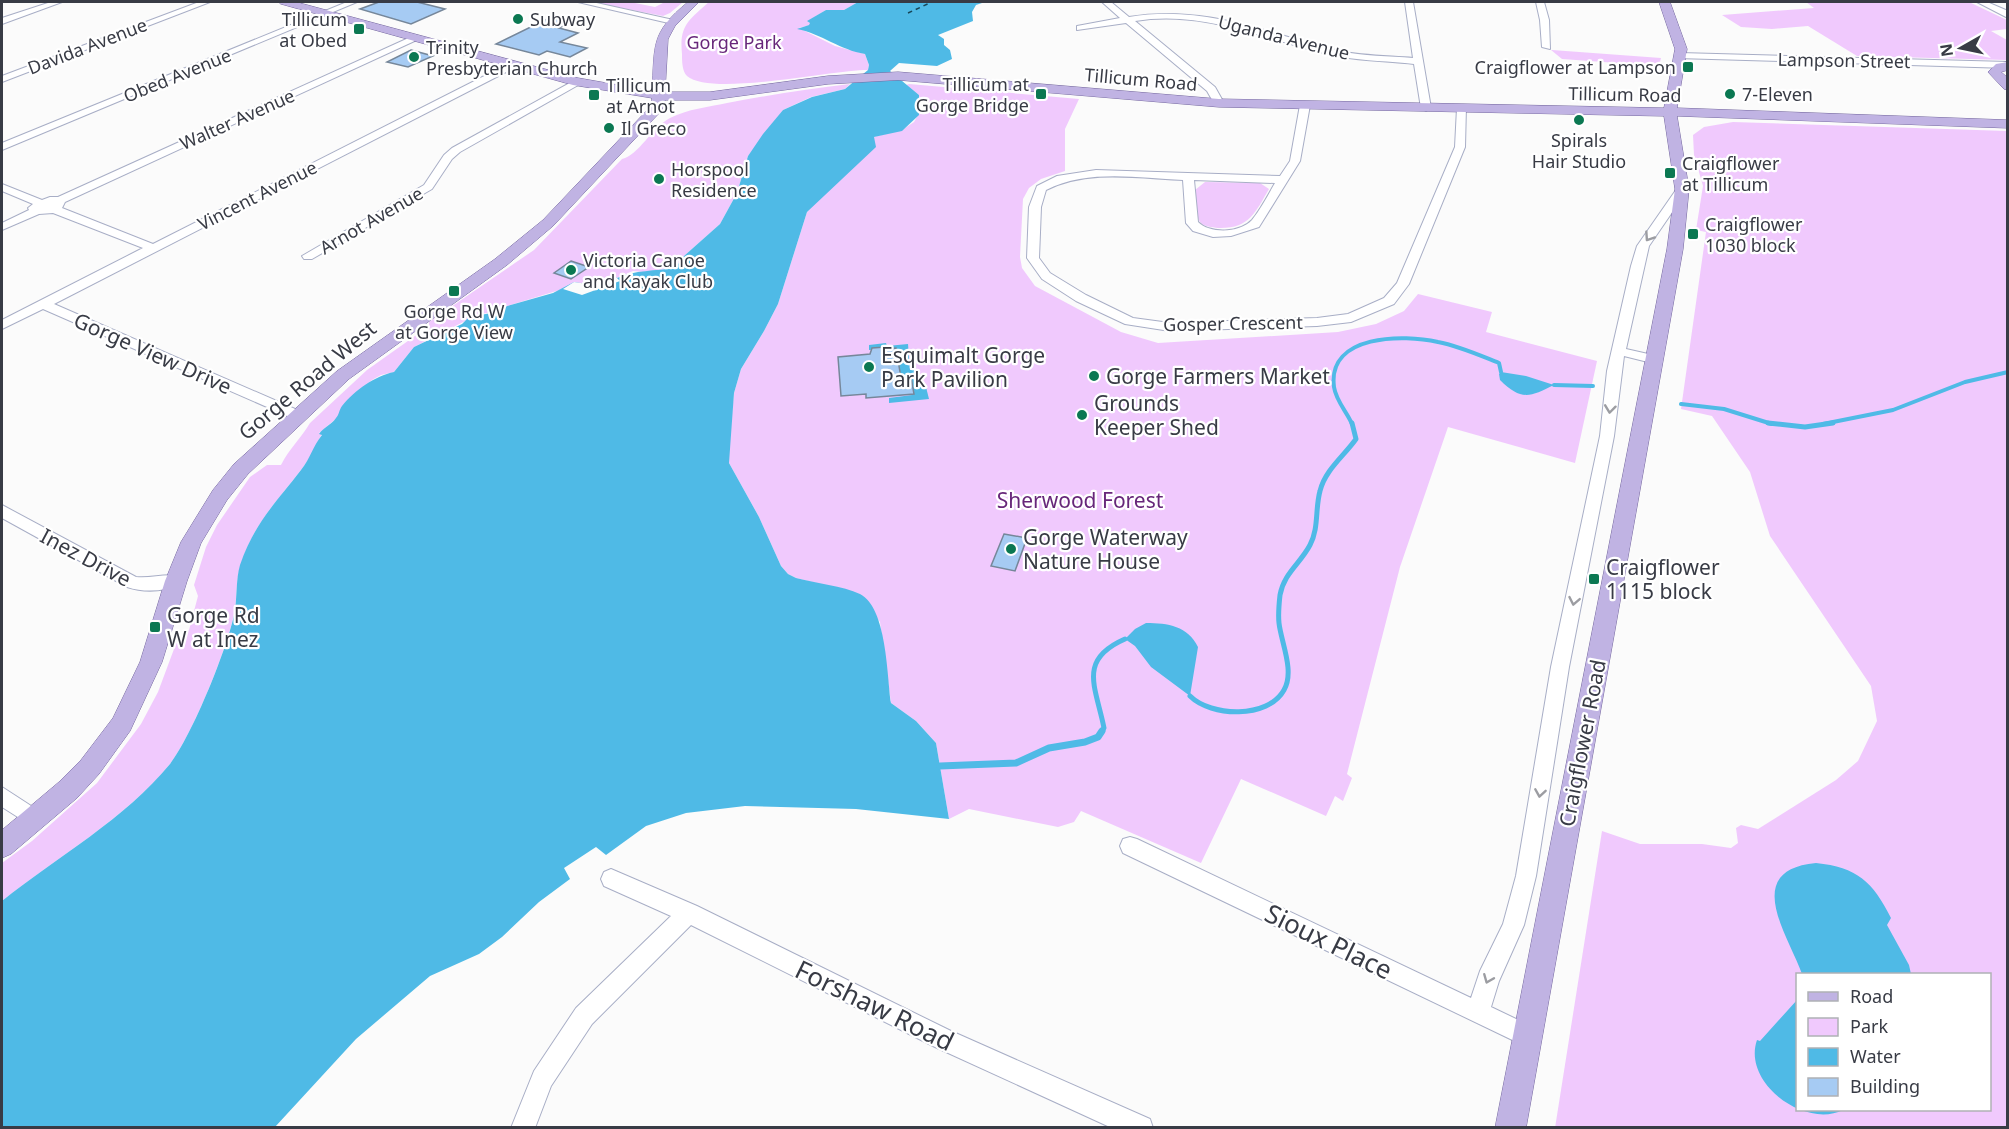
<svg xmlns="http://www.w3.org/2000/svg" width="2009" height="1129" font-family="'Noto Sans',sans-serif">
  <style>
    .green { fill: #f0c9fd; fill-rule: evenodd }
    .water { fill: #4fbae6 }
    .pier { fill: #fbfbfb }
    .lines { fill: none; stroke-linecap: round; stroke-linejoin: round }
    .stream-far2 { stroke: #4fbae6; stroke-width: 4 }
    .stream-far1 { stroke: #4fbae6; stroke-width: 5 }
    .stream { stroke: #4fbae6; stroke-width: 7 }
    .ferry { stroke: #184658; stroke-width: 1.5; stroke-dasharray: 4.5 4; stroke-linecap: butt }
    .building { fill: #a6cbf3; stroke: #76879a; stroke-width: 1.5 }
    .minor-casing { stroke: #a8aec6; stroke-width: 2 }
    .major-casing { stroke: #75689f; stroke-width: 1 }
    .minor { fill: #fff; fill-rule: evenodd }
    .major { fill: #c0b3e3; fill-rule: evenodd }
    .oneway { stroke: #9c9da2 }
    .poi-dot { fill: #0b7852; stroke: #fff; stroke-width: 2 }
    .labels { text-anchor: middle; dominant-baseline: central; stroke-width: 4.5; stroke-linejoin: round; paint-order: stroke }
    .far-poi-label { font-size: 18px; fill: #383b45; stroke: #fff; text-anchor: start }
    .far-street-label { font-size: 18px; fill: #383b45; stroke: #fff }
    .far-park-label { font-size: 18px; fill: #67267a; stroke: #fff }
    .street-label { font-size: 21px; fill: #383b45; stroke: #fff }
    .poi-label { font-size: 21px; fill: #383b45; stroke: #fff; text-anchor: start }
    .park-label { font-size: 21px; fill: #67267a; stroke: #fff }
    .near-street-label { font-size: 26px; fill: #383b45; stroke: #fff }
  </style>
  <rect width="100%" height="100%" fill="#fbfbfb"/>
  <!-- green -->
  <path class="green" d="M602 2H630L655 7 665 2H683L670 13 663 16 601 4Z
    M709 2H858L844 10H826L808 21 811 23 810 25 799 28 835 46 865 54 869 65 868 70C831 70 711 97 687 76 682 71 682 61 682 54 679 25 689 20 709 2Z
    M1806 2H1969L2007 20V29L1991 31 2007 40V60L1857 56 1808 26 1772 29 1741 27 1722 15 1814 8Z
    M1551 50H1552L1661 58 1659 66 1562 59Z
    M850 84 845 89 811 97 783 110 748 156 737 193 720 224 684 256 675 268 643 272 633 271 617 278 563 289 504 307 497 312 479 314 414 347 394 372 381 375 372 380 350 398 338 417 319 433 322 434C315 446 310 459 301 470 275 504 255 522 241 564 236 578 237 595 235 609 229 645 192 736 170 764 126 818 56 858 2 901V863L32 841 97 783 141 724 158 692 177 641 189 630 198 596 194 585 206 547 217 525 250 477 267 465H281C289 449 301 438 310 423L367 370 429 326V322L534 250 622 159C639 155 652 127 670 118 688 109 708 107 727 103 768 95 809 89 850 84Z
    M909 84 1079 99 1065 129V171L1041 179 1029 188 1023 199 1020 257 1022 268 1035 286 1121 332 1158 343 1338 332 1376 324 1404 311 1418 294 1492 312 1486 332 1597 361 1575 463 1448 427 1400 567 1347 774 1352 778 1343 801 1335 796 1326 816 1241 779 1201 863 1081 811 1074 822 1058 827 969 809 949 819 936 743 916 721 891 703 880 622 859 594 796 578 788 574 781 566 759 517 729 463 728 453 734 393 741 369 764 331 778 304 807 212 873 137 902 130 914 122 920 111 919 95 906 85Z
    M1733 122 2007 131V1127L1555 1128 1602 831 1640 844H1702L1731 848 1738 843 1736 828 1741 825 1758 829 1836 780 1858 761 1877 721 1871 686 1770 536 1750 472 1712 416 1681 409 1706 232 1696 230 1703 186 1694 155 1693 135 1704 127ZM1798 974H1990V1110H1798Z
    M1205 182 1260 183 1269 189C1255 213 1249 229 1218 228 1212 227 1204 227 1200 222 1195 215 1196 199 1195 190Z"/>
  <!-- water -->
  <path class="water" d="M858 2H985L976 5 972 12 973 21 938 35 944 39V45L950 50 952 59 937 66 899 63 890 71 919 95V115L902 131 874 137 876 147 807 212 778 304 764 331 741 369 734 393 729 463 759 517 781 566 788 574 796 578C815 583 843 586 860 594 887 608 887 675 891 703L916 721 936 743 949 819 856 809 745 806 686 813 646 826 606 855 596 847 564 868 570 879 539 902 502 937 479 954 430 976 356 1039 275 1127 2 1128V901C57 857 125 819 170 764 192 736 229 645 235 610 237 595 236 579 240 565 255 522 275 504 301 470 310 459 313 446 322 435L319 434C324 427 331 425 336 418 339 415 339 410 342 406 355 390 375 376 394 372L414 347 462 324 469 317 497 312 504 307 553 293 574 282 587 284 614 275 617 278C635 270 655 271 675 268L684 256 720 224 737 193 748 156 763 134 783 110 812 97 845 89 868 70 869 65 865 54C840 50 822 34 797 29L809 25 810 23 807 21 826 10H844Z
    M886 343 887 346 908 344 910 370H917L918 387H926L929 399 889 403V398L912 395 910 380H900L895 348 869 350V345Z
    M1501 372 1526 376 1554 385C1530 397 1521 401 1500 380L1499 374Z
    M1146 623C1168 623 1188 626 1198 647L1190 696 1151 667 1135 646 1125 639 1135 629Z
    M1816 863C1857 867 1873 882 1891 918L1887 925 1909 965 1911 974H1802C1788 935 1741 870 1816 863Z
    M1797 1000 1798 1110H1843C1805 1129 1742 1083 1757 1040L1760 1041Z"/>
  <!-- pier -->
  <path class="pier" d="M614 275 620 281 582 295 563 289 574 282 587 284Z"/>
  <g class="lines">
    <!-- stream-far2 -->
    <path class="stream-far2" d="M1554 385 1593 386
      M1681 404 1724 409 1772 424
      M1352 424C1347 412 1336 401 1334 387 1327 334 1404 334 1438 342 1459 346 1479 355 1499 363L1501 372
      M1823 424 1893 410 1965 382 2008 372"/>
    <!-- stream-far1 -->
    <path class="stream-far1" d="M1768 423 1805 427 1833 423
      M1190 696C1211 717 1268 719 1284 690 1295 671 1281 642 1279 623 1278 614 1279 604 1280 595 1284 573 1300 564 1310 545 1319 528 1315 509 1320 491 1325 470 1344 456 1356 439L1352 423
      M1101 732 1104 728C1096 687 1077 660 1125 639"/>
    <!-- stream -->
    <path class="stream" d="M940 766 1016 763 1049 748 1085 742 1098 737 1102 731"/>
    <!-- ferry -->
    <path class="ferry" d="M908 13 932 2"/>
  </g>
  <!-- building -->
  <path class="building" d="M379 2H417L445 9 411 24 360 9Z
    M551 17 571 22 559 28 578 33 560 42 587 48 570 57 547 51 539 55 496 44Z
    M411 50 433 56 408 67 387 62Z
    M571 261 589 267 571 279 554 273Z
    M885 347V349L896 348 901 378 911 377 914 394 866 398V394L841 396 838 357 870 354 872 348Z
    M1004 534 1027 538 1015 571 991 566Z"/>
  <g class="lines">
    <!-- minor casing -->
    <g class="minor-casing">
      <path id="minor" d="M51 2H62L2 24V18Z
        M199 2H210L2 82V76Z
        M347 2H357L2 150V143Z
        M578 2H592L678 21 673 24Z
        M1102 2H1111L1129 17C1205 4 1268 34 1340 51 1363 56 1389 56 1413 58L1405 2H1413L1431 108 1426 111 1421 108 1414 64C1390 61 1365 61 1341 57 1271 43 1208 9 1135 21L1215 87 1224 103 1215 105 1207 91 1126 23 1077 30V26L1120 18Z
        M1536 2H1544L1549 20 1550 49 1542 47 1540 20Z
        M1977 2H1987L2008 11V18Z
        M413 36 421 38 65 202 62 208 153 244 510 63H516V67L54 304 302 412 304 415 302 418H292L43 309 2 329V320L143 248 53 213 39 214 2 230V223L29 210 28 208 33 204 2 191V184L42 200 50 197H58Z
        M1680 53 2008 62V68L1677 58 1675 56Z
        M577 79 582 82 580 84 460 152 452 159 432 189 312 259H304L302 256 424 185 444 155 452 148Z
        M1305 102 1310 105 1300 161 1259 227 1231 236 1213 237 1193 231 1186 223 1183 180C1137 178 1088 169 1046 190L1041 207 1039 258 1050 273 1086 295 1133 318 1170 323 1317 318 1348 314 1384 298 1397 283 1455 147 1457 108 1466 106 1465 147 1409 284 1394 304 1351 322 1317 326 1170 331 1125 324 1076 301 1042 279 1027 258 1029 207 1037 186 1057 176 1096 170 1280 176 1290 161 1300 105ZM1194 180 1275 183C1268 195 1261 209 1252 220 1240 233 1210 234 1198 222Z
        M1682 186 1688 189 1649 246 1626 349 1657 356 1659 359 1652 363 1624 356 1614 436 1569 667 1536 876 1524 925 1499 981 1491 1007 1535 1028 1538 1036 1535 1044 1527 1047 1123 853 1120 846 1123 839 1130 837 1137 839 1471 998 1480 971 1503 924 1516 876 1551 667 1600 436 1607 371 1631 266 1637 246 1678 187Z
        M2 505 136 577C151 579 168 572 182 577L184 581 182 585C164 591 145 593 127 587L2 518Z
        M2 787 42 813 45 819 42 825 35 828 2 807Z
        M611 869 697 906 951 1031 1150 1119 1153 1128H1112L935 1047 691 925 592 1024 551 1086 535 1128H511L534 1071 576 1008 671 916 604 886 601 879 604 872Z"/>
    </g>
    <!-- major casing -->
    <g class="major-casing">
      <path id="major" d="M279 2H296L578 78 652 91C655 45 650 33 688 2H699L675 26 668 39 665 92H710L828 76 898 72 1219 99 1664 108 1675 49 1659 2H1670L1687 49 1677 108 2008 120V128L1677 116 1689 189 1683 249 1526 1128H1495L1667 249 1675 189 1664 116 1219 107 898 80 828 84 710 100H665L662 110 553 226 507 265 349 379 248 474 227 500 201 543 187 581 162 662 130 731 99 774 77 798 11 854 2 858V830L59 782 81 760 113 718 140 662 165 581 181 542 213 490 234 464 337 371 495 259 543 220 651 106 652 98 573 85 281 4Z
        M2008 62V70L2001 72 2008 78V90L2004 89 1988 72 1996 64Z"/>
    </g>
    <!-- minor -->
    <use href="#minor" class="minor"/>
    <!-- major -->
    <use href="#major" class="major"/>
  </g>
  <!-- one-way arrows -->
  <defs><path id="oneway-chevron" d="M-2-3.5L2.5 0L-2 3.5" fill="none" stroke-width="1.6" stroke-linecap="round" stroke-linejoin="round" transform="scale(1.5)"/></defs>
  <g class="oneway">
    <use href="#oneway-chevron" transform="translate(1649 237) rotate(124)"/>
    <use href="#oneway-chevron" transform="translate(1610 409) rotate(97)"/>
    <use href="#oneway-chevron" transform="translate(1574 601) rotate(101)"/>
    <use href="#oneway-chevron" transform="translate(1540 793) rotate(99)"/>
    <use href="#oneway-chevron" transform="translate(1488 979) rotate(112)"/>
  </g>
  <!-- markers -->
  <g class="poi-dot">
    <circle cx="518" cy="19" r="6"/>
    <rect x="353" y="23" width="12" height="12" rx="3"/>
    <circle cx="414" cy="57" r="6"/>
    <rect x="1682" y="61" width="12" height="12" rx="3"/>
    <rect x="1035" y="88" width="12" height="12" rx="3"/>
    <circle cx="1730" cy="94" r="6"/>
    <rect x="588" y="89" width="12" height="12" rx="3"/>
    <circle cx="1579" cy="120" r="6"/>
    <circle cx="609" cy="128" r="6"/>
    <rect x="1664" y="167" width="12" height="12" rx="3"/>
    <circle cx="659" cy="179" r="6"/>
    <rect x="1687" y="228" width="12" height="12" rx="3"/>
    <circle cx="571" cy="270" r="6"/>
    <rect x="448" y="285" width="12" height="12" rx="3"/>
    <circle cx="869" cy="367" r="6"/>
    <circle cx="1094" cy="376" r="6"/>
    <circle cx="1082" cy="415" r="6"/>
    <circle cx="1011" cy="549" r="6"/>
    <rect x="1588" y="573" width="12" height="12" rx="3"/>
    <rect x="149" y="621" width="12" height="12" rx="3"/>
  </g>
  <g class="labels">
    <!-- far-poi labels -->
    <g class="far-poi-label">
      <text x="347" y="19" text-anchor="end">Tillicum<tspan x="347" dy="21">at Obed</tspan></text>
      <text x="530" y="19">Subway</text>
      <text x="426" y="47">Trinity<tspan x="426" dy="21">Presbyterian Church</tspan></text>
      <text x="1676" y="67" text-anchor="end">Craigflower at Lampson</text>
      <text x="1029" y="84" text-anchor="end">Tillicum at<tspan x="1029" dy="21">Gorge Bridge</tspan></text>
      <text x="606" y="85">Tillicum<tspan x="606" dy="21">at Arnot</tspan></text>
      <text x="1742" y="94">7-Eleven</text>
      <text x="621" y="128">Il Greco</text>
      <text x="1579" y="140" text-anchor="middle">Spirals<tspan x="1579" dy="21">Hair Studio</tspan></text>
      <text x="1682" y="163">Craigflower<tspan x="1682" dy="21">at Tillicum</tspan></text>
      <text x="671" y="169">Horspool<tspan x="671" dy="21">Residence</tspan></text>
      <text x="1705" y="224">Craigflower<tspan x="1705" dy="21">1030 block</tspan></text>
      <text x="583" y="260">Victoria Canoe<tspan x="583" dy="21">and Kayak Club</tspan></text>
      <text x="454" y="311" text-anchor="middle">Gorge Rd W<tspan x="454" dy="21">at Gorge View</tspan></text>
    </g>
    <!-- far-street labels -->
    <g class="far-street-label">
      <text transform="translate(1284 37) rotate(14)">Uganda Avenue</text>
      <text transform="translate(87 46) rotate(-21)">Davida Avenue</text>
      <text transform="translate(1844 60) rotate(1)">Lampson Street</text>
      <text transform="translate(177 75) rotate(-22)">Obed Avenue</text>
      <text transform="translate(1141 79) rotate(5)">Tillicum Road</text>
      <text transform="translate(1625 94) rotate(1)">Tillicum Road</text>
      <text transform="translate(237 119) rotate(-24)">Walter Avenue</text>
      <text transform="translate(257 195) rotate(-27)">Vincent Avenue</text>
      <text transform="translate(371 220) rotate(-30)">Arnot Avenue</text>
      <text transform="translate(1233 323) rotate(-1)">Gosper Crescent</text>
    </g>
    <!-- far-park labels -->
    <g class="far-park-label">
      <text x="734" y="42">Gorge Park</text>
    </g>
    <!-- street labels -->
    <g class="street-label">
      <text transform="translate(153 353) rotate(24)">Gorge View Drive</text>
      <text transform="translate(307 380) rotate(-40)">Gorge Road West</text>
      <text transform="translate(86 557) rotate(28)">Inez Drive</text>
      <text transform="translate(1582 743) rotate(-79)">Craigflower Road</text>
    </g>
    <!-- poi labels -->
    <g class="poi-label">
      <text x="881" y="355">Esquimalt Gorge<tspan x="881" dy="24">Park Pavilion</tspan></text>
      <text x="1106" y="376">Gorge Farmers Market</text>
      <text x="1094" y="403">Grounds<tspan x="1094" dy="24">Keeper Shed</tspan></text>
      <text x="1023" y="537">Gorge Waterway<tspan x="1023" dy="24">Nature House</tspan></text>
      <text x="1606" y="567">Craigflower<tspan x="1606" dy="24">1115 block</tspan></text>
      <text x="167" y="615">Gorge Rd<tspan x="167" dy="24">W at Inez</tspan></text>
    </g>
    <!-- park labels -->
    <g class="park-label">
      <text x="1080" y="500">Sherwood Forest</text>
    </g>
    <!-- near-street labels -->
    <g class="near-street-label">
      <text transform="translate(1329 941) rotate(26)">Sioux Place</text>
      <text transform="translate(875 1005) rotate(26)">Forshaw Road</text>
    </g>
  </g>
  <!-- border -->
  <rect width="2009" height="1129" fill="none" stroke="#383b45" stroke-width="6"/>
  <!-- legend -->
  <rect x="1796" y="973" width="195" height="138" fill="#ffffff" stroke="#afb1b5" stroke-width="1.5"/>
  <rect x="1808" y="992" width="30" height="9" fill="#c0b3e3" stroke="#afb1b5" stroke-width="1.5"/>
  <text x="1850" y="1003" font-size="18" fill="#383b45">Road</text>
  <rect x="1808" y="1018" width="30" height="18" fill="#f0c9fd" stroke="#afb1b5" stroke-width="1.5"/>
  <text x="1850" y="1033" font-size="18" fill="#383b45">Park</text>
  <rect x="1808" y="1048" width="30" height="18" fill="#4fbae6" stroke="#afb1b5" stroke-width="1.5"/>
  <text x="1850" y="1063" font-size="18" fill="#383b45">Water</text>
  <rect x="1808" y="1078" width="30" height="18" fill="#a6cbf3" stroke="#afb1b5" stroke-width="1.5"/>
  <text x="1850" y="1093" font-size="18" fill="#383b45">Building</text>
  <!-- north arrow -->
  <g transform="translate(1961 48) rotate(261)" stroke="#ffffff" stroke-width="4.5" paint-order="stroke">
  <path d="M0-4.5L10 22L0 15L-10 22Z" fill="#383b45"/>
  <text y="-9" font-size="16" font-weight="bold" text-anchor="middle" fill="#383b45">N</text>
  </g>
</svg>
